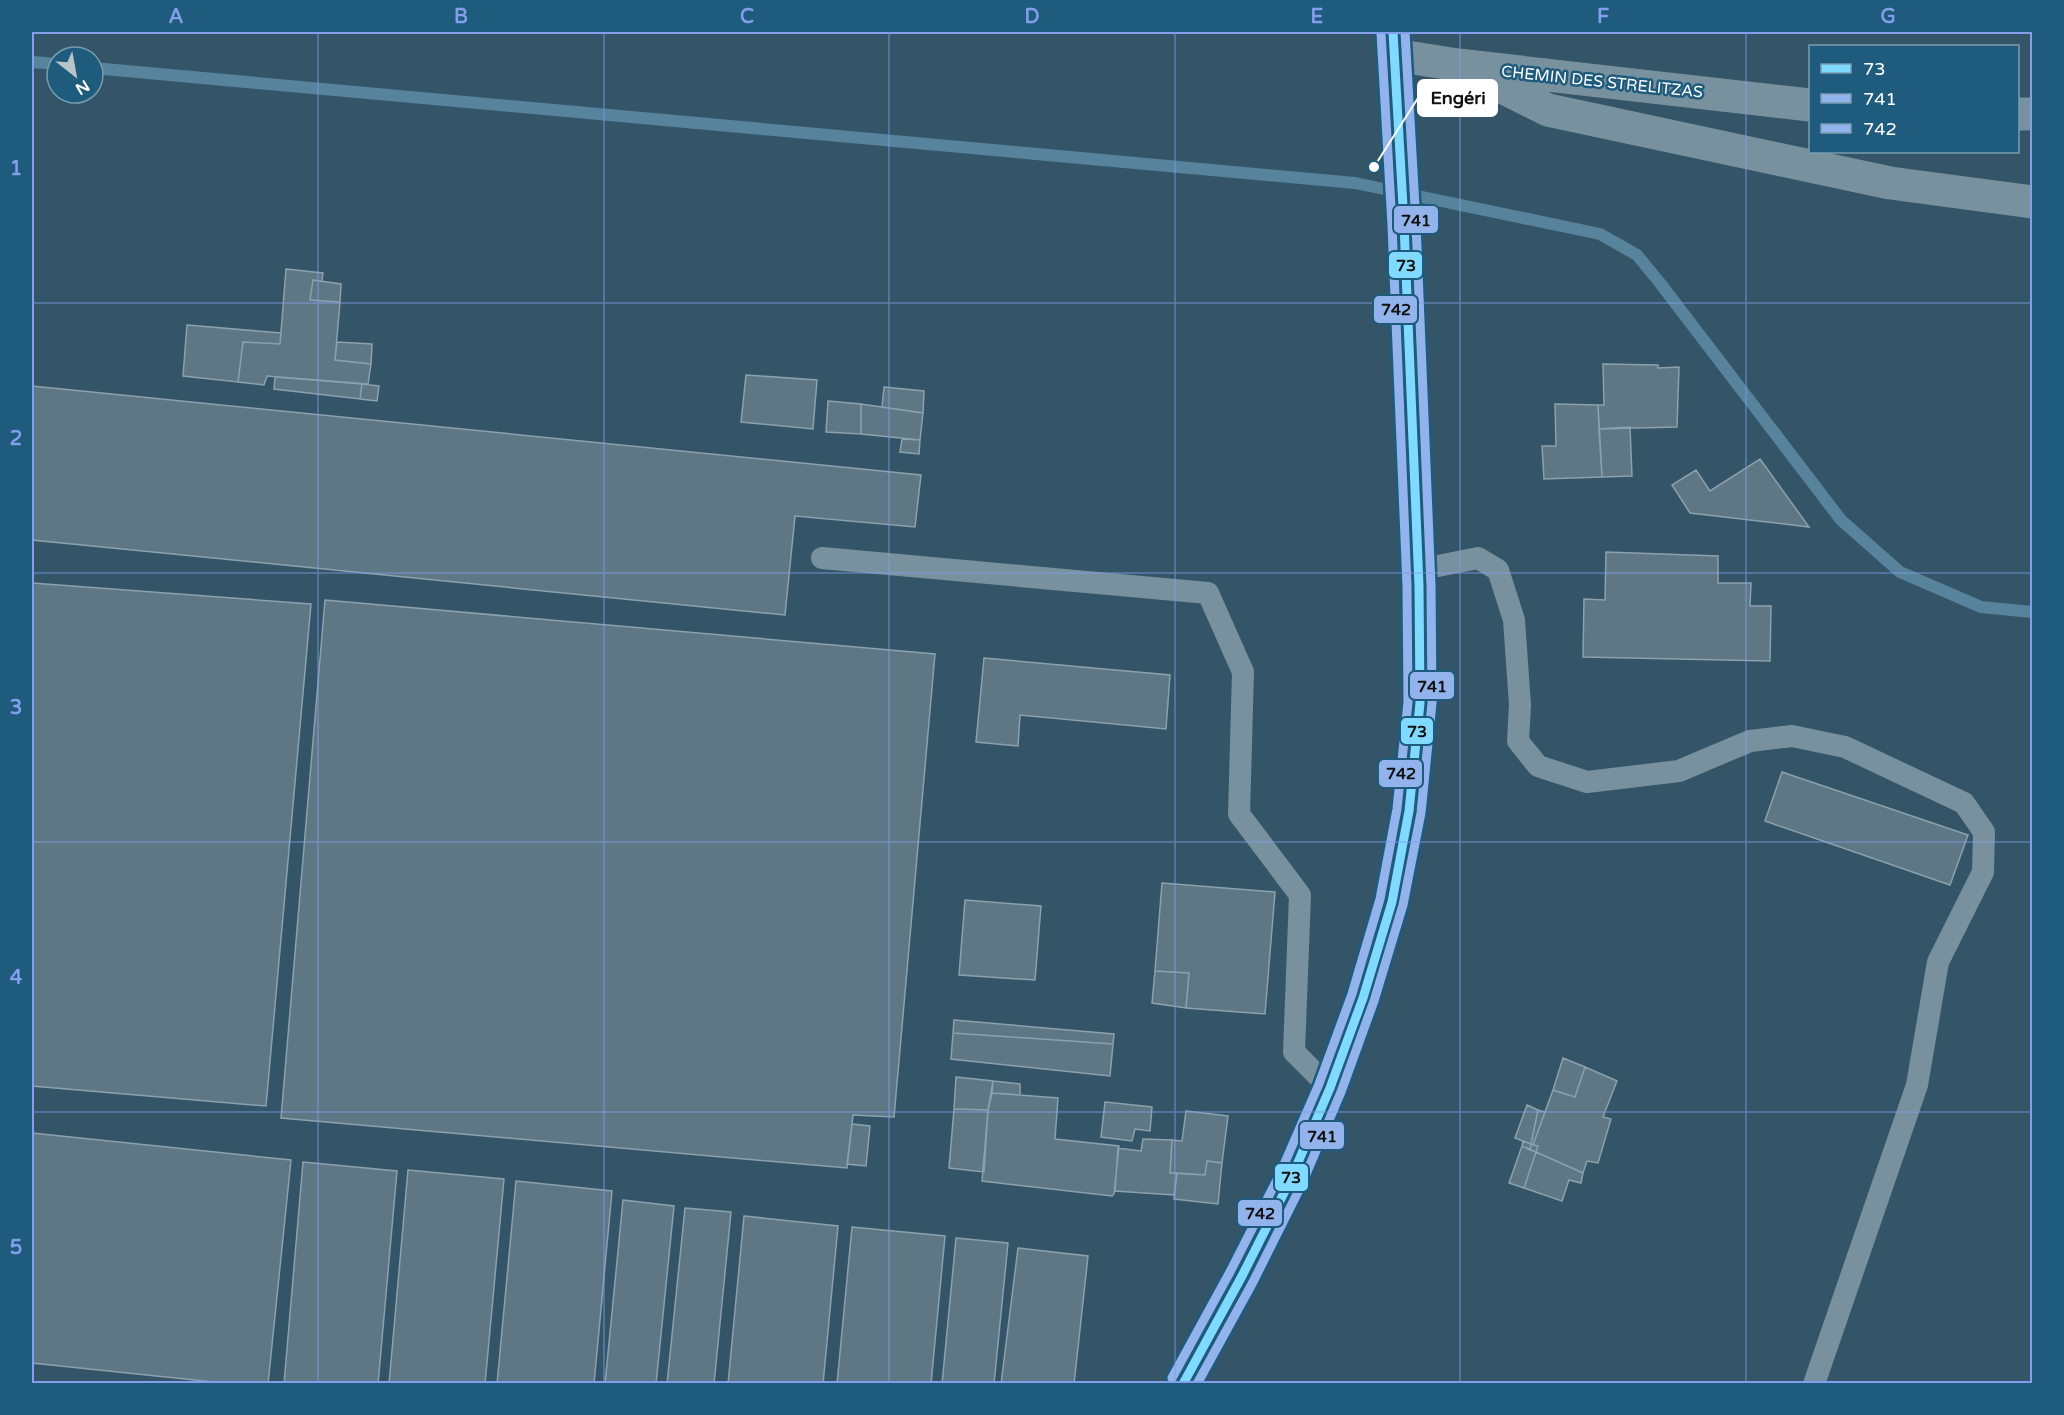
<svg xmlns="http://www.w3.org/2000/svg" width="2064" height="1415" font-family="'Varela Round',sans-serif">
  <style>
    .lines { fill: none; stroke-linecap: round; stroke-linejoin: round }
    .stream { stroke: #57839d; stroke-width: 12 }
    .building { fill: #5e7785; stroke: #8ca1ad; stroke-width: 1.5 }
    .service { stroke: #78919e; stroke-width: 22 }
    .minor { stroke: #78919e; stroke-width: 33 }
    .secondary { stroke: #7f96a3; stroke-width: 33 }
    .bus-1-casing { stroke: #1e5b7d; stroke-width: 14 }
    .bus-2-casing { stroke: #1e5b7d; stroke-width: 14 }
    .bus-3-casing { stroke: #1e5b7d; stroke-width: 14 }
    .bus-1 { stroke: #80d9ff; stroke-width: 9 }
    .bus-2 { stroke: #93b3ec; stroke-width: 9 }
    .bus-3 { stroke: #93b3ec; stroke-width: 9 }
    .grid { fill: none; stroke: #839eea; stroke-width: 1.5; stroke-opacity: 0.55 }
    .labels { text-anchor: middle; dominant-baseline: central; stroke-width: 5; stroke-linejoin: round; paint-order: stroke }
    .street-label { font-size: 16px; fill: #fff; stroke: #1e5b7d }
    .leader { fill: none; stroke: #fff; stroke-width: 2 }
    .callout-dot { fill: #fff; stroke: #1e5b7d; stroke-width: 2 }
    .callout { fill: #fff; stroke: #fff; stroke-width: 2 }
    .callout-label { font-size: 18px; text-anchor: middle; font-weight: bold; fill: #111 }
    .line-badge { stroke: #1e5b7d; stroke-width: 2 }
    .pale-badge-label { font-size: 16px; text-anchor: middle; font-weight: bold; fill: #111 }
    .neatline { fill: none; stroke: #839eea; stroke-width: 2 }
    .grid-label { font-size: 20px; text-anchor: middle; font-weight: bold; fill: #839eea }
  </style>
  <rect width="100%" height="100%" fill="#345567"/>
  <g class="lines">
    <!-- stream -->
    <path class="stream" d="M32 62 57 64
      M93 68 1355 183 1600 234 1637 255 1660 283 1841 520 1900 572 1981 607 2032 612"/>
  </g>
  <!-- building -->
  <path class="building" d="M286 269 323 273 322 281 313 280 310 300 340 302 335 360 371 364 368 384 267 376 264 385 238 382 243 342 280 344Z
    M313 280 341 284 340 302 310 300Z
    M187 325 281 333 280 344 243 342 238 382 183 376Z
    M337 342 372 344 371 364 335 360Z
    M1603 364 1658 365V368L1679 367 1677 427 1599 429 1598 405H1604Z
    M746 375 817 380 813 429 741 422Z
    M275 377 362 384 360 399 274 389Z
    M362 384 379 386 377 401 360 399Z
    M32 386 921 475 915 527 795 516 785 615 32 540Z
    M884 387 924 391 923 413 882 407Z
    M828 401 861 404V434L826 432Z
    M861 404 923 413 920 440 861 434Z
    M1555 404 1598 405 1602 477 1544 479 1542 446H1556Z
    M1630 427 1632 476 1602 477 1599 429Z
    M902 439 920 440 919 454 900 452Z
    M1760 459 1809 527 1690 513 1672 485 1696 470 1710 491Z
    M1606 552 1718 556V583H1751L1750 606H1771L1770 661 1583 657 1584 599 1605 600Z
    M32 583 311 604 266 1106 32 1086Z
    M325 600 935 654 894 1117 853 1115 847 1168 281 1118Z
    M984 658 1170 675 1166 729 1020 715 1018 746 976 742Z
    M1782 772 1968 835 1950 885 1765 821Z
    M1162 883 1275 892 1265 1014 1186 1008 1189 973 1155 971Z
    M965 900 1041 906 1035 980 959 975Z
    M1155 971 1189 973 1186 1008 1152 1003Z
    M954 1020 1114 1034 1113 1044 953 1033Z
    M953 1033 1113 1044 1110 1076 951 1059Z
    M1563 1058 1585 1067 1575 1097 1553 1090Z
    M1585 1067 1617 1081 1603 1117 1611 1119 1598 1163 1587 1161 1583 1173 1536 1152 1538 1146 1533 1145 1553 1090 1575 1097Z
    M956 1077 993 1081 988 1110 954 1109Z
    M993 1081 1020 1084V1095L992 1093Z
    M992 1093 1058 1098 1055 1139 1119 1146 1114 1194 1112 1196 982 1181 988 1110Z
    M1105 1102 1152 1107 1150 1131 1135 1129 1132 1141 1101 1137Z
    M1527 1105 1538 1110 1531 1144 1515 1138Z
    M954 1109 988 1110 984 1172 949 1168Z
    M1538 1110 1545 1112 1533 1145 1531 1144Z
    M1186 1111 1228 1116 1222 1163 1207 1161 1205 1175 1170 1173 1172 1140 1182 1141Z
    M852 1124 870 1126 866 1166 847 1164Z
    M32 1133 291 1160 268 1384H233L32 1363Z
    M1143 1139 1172 1140 1170 1173H1177L1174 1195 1115 1191 1118 1148 1141 1151Z
    M1523 1141 1531 1144 1530 1150 1522 1146Z
    M1531 1144 1538 1146 1536 1152 1530 1150Z
    M1522 1146 1536 1152 1524 1188 1509 1183Z
    M1536 1152 1583 1173 1581 1183 1569 1180 1562 1201 1524 1188Z
    M1207 1161 1222 1163 1218 1204 1174 1199 1177 1173 1205 1175Z
    M303 1162 397 1171 378 1384H284Z
    M408 1170 504 1179 485 1384H389Z
    M516 1181 612 1191 594 1384H497Z
    M623 1200 674 1206 656 1384H605Z
    M685 1208 731 1212 714 1384H667Z
    M744 1216 838 1226 823 1384H728Z
    M852 1227 945 1236 931 1384H837Z
    M956 1238 1008 1243 994 1384H942Z
    M1018 1248 1088 1256 1074 1384H1001Z"/>
  <g class="lines">
    <!-- service -->
    <path class="service" d="M822 558 1208 593 1243 672 1239 814 1300 895 1294 1052 1330 1088
      M1418 570 1478 558 1498 570 1514 620 1520 705 1518 741 1538 766 1587 782 1679 771 1750 741 1792 736 1845 747 1964 803 1984 832 1983 872 1938 962 1917 1085 1814 1384"/>
    <!-- minor -->
    <path class="minor" d="M1394 55 1458 65 1810 105
      M1458 65 1548 110 1890 183 2032 202
      M2018 114H2032"/>
    <!-- secondary -->
    <path class="secondary" d="M1183 1384 1242 1276 1290 1181 1330 1088 1363 998 1392 902 1409 811 1420 703 1419 586 1404 224 1393 32"/>
    <!-- bus-1 casing -->
    <g class="bus-1-casing">
      <path id="bus-1" d="M1183 1384 1242 1276 1290 1181 1330 1088 1363 998 1392 902 1409 811 1420 703 1419 586 1404 224 1393 32"/>
    </g>
    <!-- bus-2 casing -->
    <g class="bus-2-casing">
      <path id="bus-2" d="M1197 1384 1253 1282 1301 1186 1341 1092 1374 1001 1403 905 1421 813 1432 703 1431 586 1416 224 1405 32"/>
    </g>
    <!-- bus-3 casing -->
    <g class="bus-3-casing">
      <path id="bus-3" d="M1172 1378 1231 1270 1279 1176 1319 1084 1352 994 1380 899 1397 809 1408 702 1407 586 1392 225 1381 33"/>
    </g>
    <!-- bus-1 -->
    <use href="#bus-1" class="bus-1"/>
    <!-- bus-2 -->
    <use href="#bus-2" class="bus-2"/>
    <!-- bus-3 -->
    <use href="#bus-3" class="bus-3"/>
  </g>
  <!-- grid -->
  <path class="grid" d="M318 32V1384M604 32V1384M889 32V1384M1175 32V1384M1460 32V1384M1746 32V1384M32 303H2032M32 573H2032M32 842H2032M32 1112H2032"/>
  <g class="labels">
    <!-- street labels -->
    <g class="street-label">
      <text transform="translate(1602 82) rotate(6)">CHEMIN DES STRELITZAS</text>
    </g>
  </g>
  <!-- callouts -->
  <path class="leader" d="M1374 167L1418 98"/>
  <circle class="callout-dot" cx="1374" cy="167" r="6"/>
  <rect class="callout" x="1418" y="80" width="79" height="36" rx="6"/>
  <g class="callout-label">
    <text x="1458" y="104">Engéri</text>
  </g>
  <g class="line-badge">
    <rect x="1393" y="205" width="46" height="29" rx="6" fill="#93b3ec"/>
    <rect x="1388" y="251" width="35" height="28" rx="6" fill="#80d9ff"/>
    <rect x="1373" y="295" width="45" height="29" rx="6" fill="#93b3ec"/>
    <rect x="1409" y="671" width="46" height="29" rx="6" fill="#93b3ec"/>
    <rect x="1400" y="717" width="34" height="28" rx="6" fill="#80d9ff"/>
    <rect x="1378" y="759" width="45" height="29" rx="6" fill="#93b3ec"/>
    <rect x="1299" y="1121" width="46" height="29" rx="6" fill="#93b3ec"/>
    <rect x="1274" y="1163" width="35" height="29" rx="6" fill="#80d9ff"/>
    <rect x="1237" y="1199" width="46" height="28" rx="6" fill="#93b3ec"/>
  </g>
  <g class="pale-badge-label">
    <text x="1416" y="226">741</text>
    <text x="1406" y="271">73</text>
    <text x="1396" y="315">742</text>
    <text x="1432" y="692">741</text>
    <text x="1417" y="737">73</text>
    <text x="1401" y="779">742</text>
    <text x="1322" y="1142">741</text>
    <text x="1291" y="1183">73</text>
    <text x="1260" y="1219">742</text>
  </g>
  <!-- border -->
  <rect width="2064" height="1415" fill="none" stroke="#1e5b7d" stroke-width="66"/>
  <!-- legend -->
  <rect x="1809" y="45" width="210" height="108" fill="#1e5b7d" stroke="#789db1" stroke-width="1.5"/>
  <rect x="1821" y="64" width="30" height="9" fill="#80d9ff" stroke="#789db1" stroke-width="1.5"/>
  <text x="1863" y="75" font-size="18" fill="#ffffff">73</text>
  <rect x="1821" y="94" width="30" height="9" fill="#93b3ec" stroke="#789db1" stroke-width="1.5"/>
  <text x="1863" y="105" font-size="18" fill="#ffffff">741</text>
  <rect x="1821" y="124" width="30" height="9" fill="#93b3ec" stroke="#789db1" stroke-width="1.5"/>
  <text x="1863" y="135" font-size="18" fill="#ffffff">742</text>
  <!-- north arrow -->
  <g transform="translate(75 75) rotate(149)"><circle r="28" fill="#1e5b7d" stroke="#789db1" stroke-width="1.5"/>
  <path d="M0-4.5L10 22L0 15L-10 22Z" fill="#b8c4ca"/>
  <text y="-9" font-size="16" font-weight="bold" text-anchor="middle" fill="#ffffff">N</text>
  </g>
  <rect x="33" y="33" width="1998" height="1349" class="neatline"/>
  <g class="grid-label">
    <text x="176" y="23">A</text>
    <text x="461" y="23">B</text>
    <text x="747" y="23">C</text>
    <text x="1032" y="23">D</text>
    <text x="1317" y="23">E</text>
    <text x="1603" y="23">F</text>
    <text x="1888" y="23">G</text>
    <text x="16" y="175">1</text>
    <text x="16" y="445">2</text>
    <text x="16" y="714">3</text>
    <text x="16" y="984">4</text>
    <text x="16" y="1254">5</text>
  </g>
</svg>
